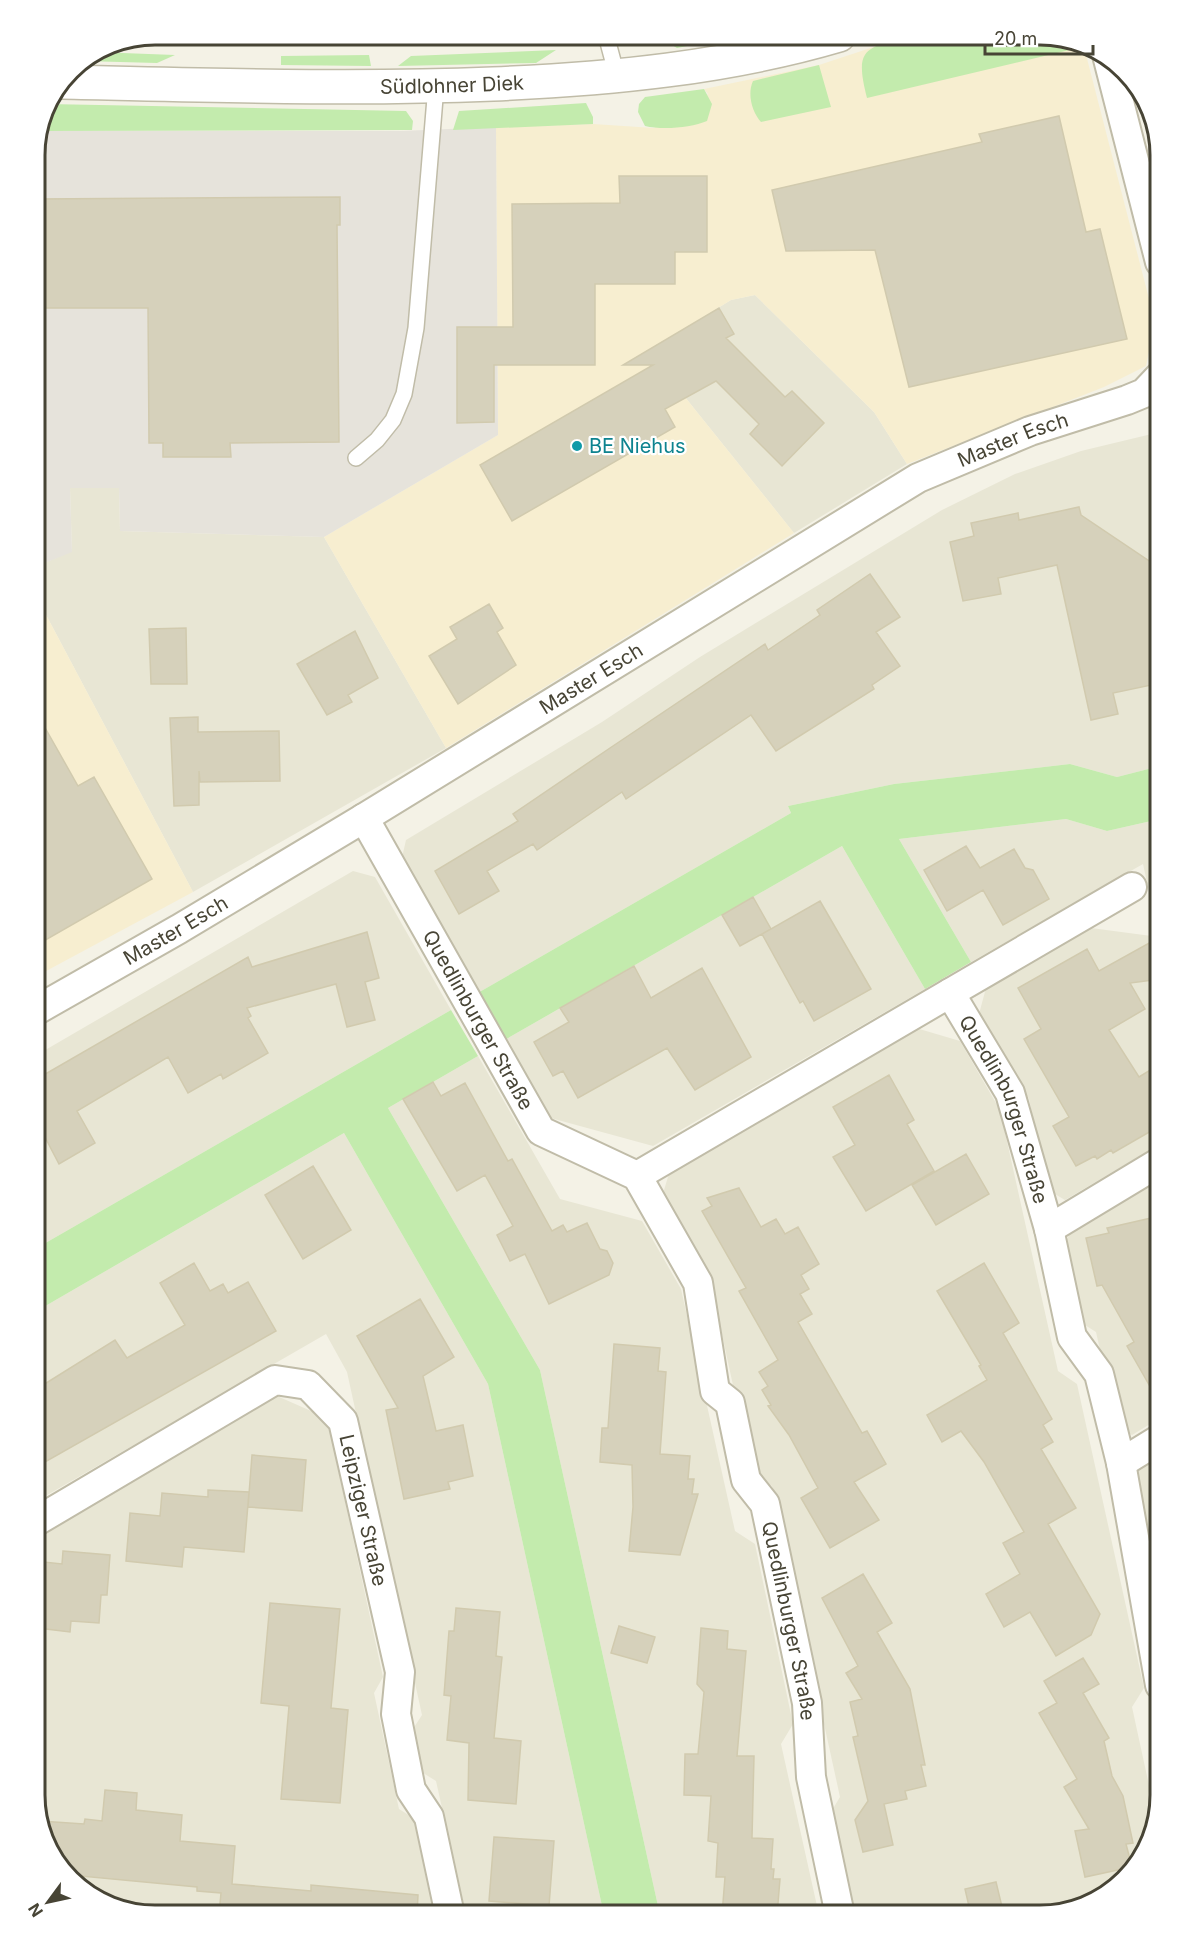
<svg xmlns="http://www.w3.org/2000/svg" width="1195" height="1950" font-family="Inter,sans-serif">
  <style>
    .residential { fill: #e8e6d4 }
    .commercial { fill: #f7eed0 }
    .industrial { fill: #e6e3db }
    .green { fill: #c3ebad }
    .parking { fill: #e5e3df }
    .building { fill: #d6d1bb; stroke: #d1caae; stroke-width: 1.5 }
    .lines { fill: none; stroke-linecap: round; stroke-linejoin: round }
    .service-casing { stroke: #c0bca8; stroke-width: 18 }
    .minor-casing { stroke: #c0bca8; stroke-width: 32 }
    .tertiary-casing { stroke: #c0bca8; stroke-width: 36 }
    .service { stroke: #fff; stroke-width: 15 }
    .minor { stroke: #fff; stroke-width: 28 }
    .tertiary { stroke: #fff; stroke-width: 33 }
    .culture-dot { fill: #0f9aa8; stroke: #fff; stroke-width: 2 }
    .labels { text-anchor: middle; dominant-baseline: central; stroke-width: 4.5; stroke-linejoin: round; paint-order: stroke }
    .street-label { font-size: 20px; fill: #474435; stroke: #fff }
    .culture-label { font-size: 20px; fill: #0d838f; stroke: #fff; text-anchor: start }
    .rim { fill: none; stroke: #474435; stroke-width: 3 }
  </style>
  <rect width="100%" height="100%" fill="#f4f2e6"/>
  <!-- residential -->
  <path class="residential" d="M755 295 874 412 907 464 794 533 648 351 731 300Z
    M1160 432V766L1117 777 1070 764 894 784 788 806 791 813 476 994 401 862 406 840 602 722 700 657 942 510 1015 474 1041 465 1081 451Z
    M70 488H119L120 531 324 537 446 748 193 892 35 594V567L72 551Z
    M1066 819 1107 831 1160 819V1144L1065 1200 1048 1190 1029 1099 979 1014 986 988 1091 928 1159 937 1143 864 971 962 899 839Z
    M842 846 925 989 653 1146 547 1117 503 1041Z
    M353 871 375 877 451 1010 35 1249V1056Z
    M916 1028 960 1041 1000 1110 1058 1371 1077 1384 1144 1688 1132 1707 1155 1813 1140 1861 1093 1903 1039 1915H849L828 1817 840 1797 772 1486 752 1473 710 1279 662 1197 670 1170Z
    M478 1056 560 1199 642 1221 681 1289 735 1531 755 1544 793 1724 781 1744 819 1915H660L540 1370 388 1108Z
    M344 1133 488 1384 604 1915H466L436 1781 420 1771 411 1732 422 1715 347 1372 326 1334 35 1502V1312Z
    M1160 1178V1418L1132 1435 1117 1425 1096 1332 1077 1320 1062 1251 1071 1230Z
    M277 1396 327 1418 383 1677 374 1693 399 1809 415 1819 435 1915H148L89 1895 47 1848 35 1794V1536Z
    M1160 1452V1624L1130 1485 1140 1463Z"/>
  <!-- commercial -->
  <path class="commercial" d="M910 35H1048L1084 47 1155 322 1146 366 1104 387 907 464 874 412 755 295 731 300 648 351 794 533 446 748 324 537 498 435 496 127 593 124 654 128 708 94 704 89 819 65Z
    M35 594 193 892 35 977Z"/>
  <!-- industrial -->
  <path class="industrial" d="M496 127 498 435 324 537 120 531 119 488H70L72 552 35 567V148L39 131H401Z"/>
  <!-- green -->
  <path class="green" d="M152 35H183V43L120 42Z
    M457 35H576C563 44 534 41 518 42 420 48 322 46 223 44L221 36 401 39Z
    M720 35H744L677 48 665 41 680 38 683 42Z
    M910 35H1048L1082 47 867 98C854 47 865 49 910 35Z
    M556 50 536 63 398 66 411 56Z
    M96 52 175 55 157 63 83 61Z
    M369 55 371 66 281 65V56Z
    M819 65 831 107 761 122C752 112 747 94 753 81Z
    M704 89 712 104 707 121C691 128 662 130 645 126L638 112 639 104 645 97Z
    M586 103 593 117V124L453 130 459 111Z
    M47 104 406 111 413 121 412 130 39 131Z
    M1070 764 1117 777 1160 766V819L1107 831 1066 819 899 839 971 962 925 989 842 846 503 1041 476 994 791 813 788 806 894 784Z
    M451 1010 478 1056 388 1108 540 1370 660 1915H604L488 1384 344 1133 35 1312V1249Z"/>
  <!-- parking -->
  <path class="parking" d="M152 35H457L401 39Z"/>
  <!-- building -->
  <path class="building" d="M1059 116 1086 232 1100 229 1127 339 909 387 875 250 786 251 772 190 982 142 979 134Z
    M619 176H707V252H675V284H595V365H494V422L457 423V327H513L512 204 620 203Z
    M340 197V225H337L339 442 230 443 231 457H163V443H149L148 308H35V199Z
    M719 308 734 334 726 338 785 397 792 391 824 423 782 466 750 434 759 424 716 381 665 409 675 427 512 521 480 465 653 365H623Z
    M1079 507 1081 515 1161 569V683L1113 693 1118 714 1091 720 1057 565 998 578 1001 594 963 601 950 542 974 536 971 523 1018 513 1019 520Z
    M870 574 900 617 876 632 900 666 872 685 874 689 776 751 751 715 626 799 622 792 537 850 533 844 487 871 499 891 459 914 435 871 518 821 513 814 610 748 765 644 768 650 820 615 817 610Z
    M489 604 503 628 497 632 516 665 458 704 429 656 457 639 450 627Z
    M186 628 187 684H151L149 629Z
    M355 631 378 678 348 695 352 702 327 715 297 664Z
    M35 710 78 786 94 777 152 879 35 946Z
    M198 717V732L279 731 280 781 200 782 199 771V805L174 806 170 718Z
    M966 846 980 868 1014 849 1025 868 1033 870 1049 899 1003 925 983 890 947 911 924 870Z
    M753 897 771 929 740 946 722 915Z
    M820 901 871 989 814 1021 803 1001 800 1003 762 934Z
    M367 932 379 978 365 982 375 1020 347 1027 336 984 247 1008 251 1016 248 1018 268 1053 223 1079 221 1074 188 1093 168 1057 77 1111 95 1143 59 1164 35 1118V1080L248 957 252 967Z
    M1160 937V979L1130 983 1145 1009 1109 1030 1139 1077 1160 1064V1131H1151L1113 1153 1111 1150 1097 1159 1095 1156 1076 1166 1053 1126 1069 1117 1024 1039 1041 1029 1018 988 1087 949 1099 971Z
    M634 966 651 998 702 968 751 1057 695 1090 667 1048 578 1098 563 1071 553 1076 534 1042 569 1022 560 1008Z
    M889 1075 914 1120 907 1124 934 1171 866 1211 833 1157 855 1145 833 1107Z
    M433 1082 441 1096 465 1083 508 1161 512 1159 552 1231 563 1225 567 1232 587 1223 600 1249 607 1251 613 1263 609 1275 549 1304 525 1254 510 1261 497 1235 513 1226 485 1175 457 1191 403 1099Z
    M966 1154 989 1194 936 1225 912 1185Z
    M313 1166 351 1230 303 1259 265 1195Z
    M739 1188 761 1227 776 1219 785 1234 798 1227 819 1264 801 1275 809 1289 800 1294 812 1314 798 1322 862 1433 867 1431 886 1464 854 1482 879 1520 830 1548 801 1498 818 1488 789 1435 768 1406 771 1405 762 1390 768 1386 759 1372 778 1360 739 1291 746 1288 702 1211 712 1206 707 1198Z
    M1160 1216V1404L1127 1346 1134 1342 1102 1285 1097 1286 1086 1238 1109 1233 1107 1228Z
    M194 1263 210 1291 223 1284 228 1293 248 1282 276 1331 45 1462 35 1443V1390L115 1340 127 1358 185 1325 160 1283Z
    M984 1263 1019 1323 1003 1333 1052 1419 1043 1425 1053 1442 1041 1449 1076 1508 1048 1524 1100 1614 1091 1635 1056 1656 1030 1612 1004 1627 986 1594 1020 1574 1003 1543 1024 1532 984 1462 961 1431 942 1442 927 1415 987 1380 979 1366 981 1365 937 1291Z
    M420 1299 454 1357 423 1376 436 1431 463 1425 473 1476 448 1482 450 1489 404 1499 386 1410 398 1408 357 1336Z
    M614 1344 660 1348 658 1371 666 1372 660 1454 690 1456 688 1479H694L692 1494H698L680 1555 629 1551 633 1507 632 1465 600 1462 602 1428H608Z
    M252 1455 306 1460 302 1511 248 1507Z
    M208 1490 249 1492 244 1552 184 1547 182 1567 126 1561 130 1513 160 1516 162 1493 208 1497Z
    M63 1551 110 1555 107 1595H101L99 1623 71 1621 70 1632 38 1628 44 1562 62 1564Z
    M863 1574 892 1623 877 1632 910 1689 925 1765H921L926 1786 905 1791 907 1799 884 1804 893 1845 863 1852 855 1820 868 1801 853 1737 858 1736 850 1702 862 1699 846 1673 858 1666 822 1598Z
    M270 1603 340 1609 331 1708 348 1710 340 1803 281 1799 289 1706 261 1703Z
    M456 1608 500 1612 496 1656 502 1657 494 1738 521 1741 516 1804 468 1800 469 1743 447 1740 451 1696 444 1695 449 1631H454Z
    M619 1626 655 1637 647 1663 611 1653Z
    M701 1628 728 1631 727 1649 746 1651 737 1756H754L752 1838 773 1839 771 1869H774L773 1879H780L777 1915H722L725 1877H716L718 1843 708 1841 711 1796 684 1795 685 1754H698L704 1692 697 1684Z
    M1083 1658 1099 1684 1083 1693 1109 1738 1104 1741 1112 1776 1123 1796 1133 1843 1126 1844 1132 1867 1085 1877 1075 1831 1089 1829 1064 1787 1077 1779 1039 1713 1057 1703 1044 1681Z
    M105 1790 137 1793 136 1810 182 1815 180 1841 235 1846 232 1884 311 1891V1885L418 1895 417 1915H219L221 1893 197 1891V1887L81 1876V1883L77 1882 47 1848 41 1821 84 1824 85 1819 102 1821Z
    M494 1837 554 1841 549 1906 489 1901Z
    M996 1882 1004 1915H971L965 1889Z"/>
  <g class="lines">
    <!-- service casing -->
    <g class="service-casing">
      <path id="service" d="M606 35 617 76
        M356 458 377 440 393 420 404 394 416 328 436 86"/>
    </g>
    <!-- minor casing -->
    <g class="minor-casing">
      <g id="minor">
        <path d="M1107 55 1160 262"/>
        <path id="s1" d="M364 818 541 1131 637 1176 698 1283 715 1391 730 1403 746 1480 765 1504 807 1703 811 1777 840 1915"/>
        <path d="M950 993 1132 887"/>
        <path id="s2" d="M35 1011 179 929 364 818 918 478 1030 431 1127 400 1144 393 1160 376"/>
        <path id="s3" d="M637 1176 950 993 1010 1093 1049 1229 1072 1337 1099 1374 1121 1463 1160 1685"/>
        <path d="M1049 1229 1160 1162"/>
        <path d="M1121 1463 1160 1439"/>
        <path id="s4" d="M35 1522 275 1380 308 1385 343 1421 400 1672 396 1714 411 1790 429 1817 450 1915"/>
      </g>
    </g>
    <!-- tertiary casing -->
    <g class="tertiary-casing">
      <g id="tertiary">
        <path id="s5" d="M62 82C206 85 349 90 493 84 609 79 727 68 839 35"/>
      </g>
    </g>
    <!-- service -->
    <use href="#service" class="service"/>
    <!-- minor -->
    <use href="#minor" class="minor"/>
    <!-- tertiary -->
    <use href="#tertiary" class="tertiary"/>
  </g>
  <!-- markers -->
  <circle class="culture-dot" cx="577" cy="446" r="6"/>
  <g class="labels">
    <!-- street labels -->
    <g class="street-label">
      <text stroke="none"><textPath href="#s5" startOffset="390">Südlohner Diek</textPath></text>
      <text stroke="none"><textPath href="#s2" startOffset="1134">Master Esch</textPath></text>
      <text stroke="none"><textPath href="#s2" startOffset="648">Master Esch</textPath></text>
      <text stroke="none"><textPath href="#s2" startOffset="162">Master Esch</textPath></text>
      <text stroke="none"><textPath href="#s1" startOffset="232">Quedlinburger Straße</textPath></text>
      <text stroke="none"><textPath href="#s3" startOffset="492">Quedlinburger Straße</textPath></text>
      <text stroke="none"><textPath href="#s4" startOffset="454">Leipziger Straße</textPath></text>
      <text stroke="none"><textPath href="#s1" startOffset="946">Quedlinburger Straße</textPath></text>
    </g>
    <!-- culture labels -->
    <g class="culture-label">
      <text x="589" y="446">BE Niehus</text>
    </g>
  </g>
  <!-- crop -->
  <path d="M0 0H1195V1950H0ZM155 45H1040A110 110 0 0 1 1150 155V1795A110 110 0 0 1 1040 1905H155A110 110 0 0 1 45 1795V155A110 110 0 0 1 155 45Z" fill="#fff" fill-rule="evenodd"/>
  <path class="rim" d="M155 45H1040A110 110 0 0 1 1150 155V1795A110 110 0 0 1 1040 1905H155A110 110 0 0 1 45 1795V155A110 110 0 0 1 155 45Z"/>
  <!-- north arrow -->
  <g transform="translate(48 1902) rotate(237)" stroke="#ffffff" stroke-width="4.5" paint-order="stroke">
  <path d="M0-4.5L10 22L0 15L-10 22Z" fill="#474435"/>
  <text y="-9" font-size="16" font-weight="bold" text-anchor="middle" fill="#474435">N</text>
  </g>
  <!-- scale -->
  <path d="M985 45v9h108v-9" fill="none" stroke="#474435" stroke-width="3"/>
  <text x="994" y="45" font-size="18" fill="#474435" stroke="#ffffff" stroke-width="4.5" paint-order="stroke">20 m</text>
</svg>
